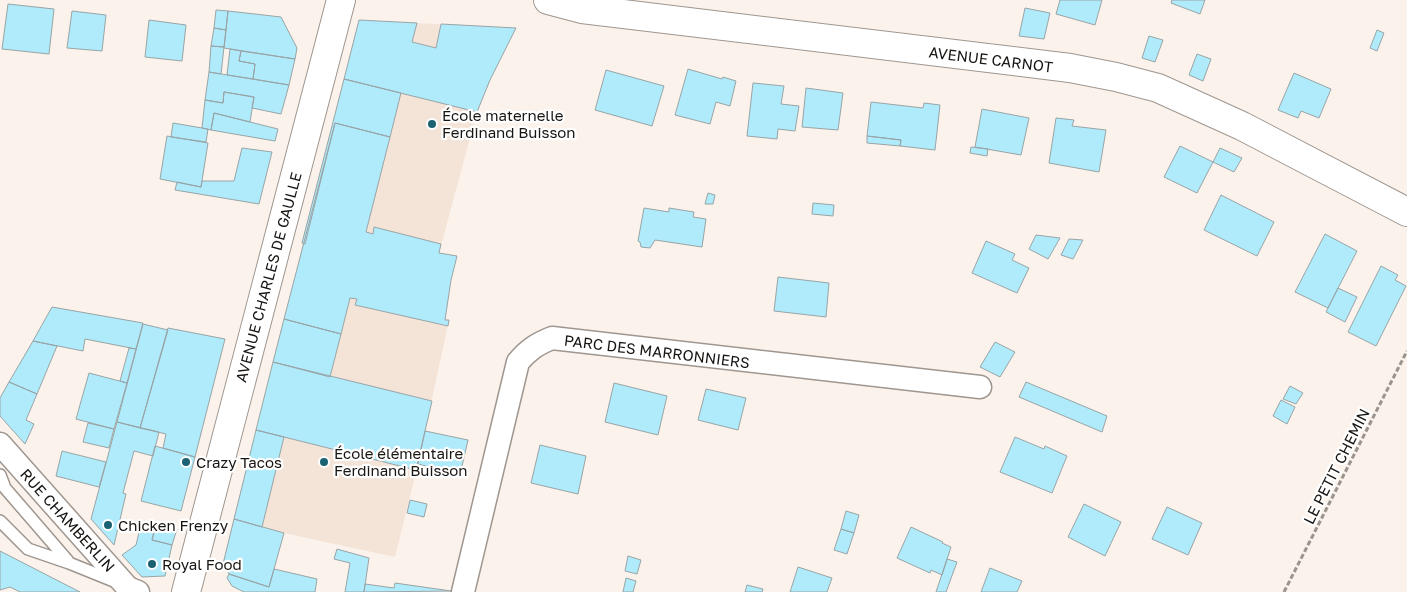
<svg xmlns="http://www.w3.org/2000/svg" width="1407" height="592" font-family="'Golos Text',sans-serif">
  <style>
    .built { fill: #f4e4d8 }
    .building { fill: #afebfa; stroke: #99a4a7 }
    .lines { fill: none; stroke-linecap: round; stroke-linejoin: round }
    .lane-casing { stroke: #9e968f; stroke-width: 14 }
    .street-casing { stroke: #9e968f; stroke-width: 25 }
    .secondary-casing { stroke: #9e968f; stroke-width: 30 }
    .path { stroke: #9a948f; stroke-width: 3; stroke-dasharray: 5 2.5; stroke-linecap: butt }
    .lane { stroke: #fff; stroke-width: 11 }
    .street { stroke: #fff; stroke-width: 22 }
    .secondary { stroke: #fff; stroke-width: 28 }
    .poi-dot { fill: #1a6272; stroke: #fff; stroke-width: 2 }
    .labels { text-anchor: middle; dominant-baseline: central; stroke-width: 4.5; stroke-linejoin: round; paint-order: stroke }
    .street-label { font-size: 15px; fill: #171412; stroke: #fff }
    .poi-label { font-size: 15px; fill: #171412; stroke: #fff; text-anchor: start }
  </style>
  <rect width="100%" height="100%" fill="#fbf2eb"/>
  <!-- built -->
  <path class="built" d="M359 20 516 28 490 80 477 112 439 253 457 256 451 280 445 319 449 320 418 464 395 557 284 533 234 519Z"/>
  <!-- building -->
  <path class="building" d="M1060 0H1102L1095 25 1056 14Z
    M1172 0H1205L1200 14 1171 3Z
    M8 4 54 9 49 54 2 49Z
    M1025 8 1050 13 1044 39 1019 36Z
    M216 10 228 11 226 30 214 28Z
    M72 11 106 15 102 51 67 48Z
    M228 11 281 17 297 48 295 59 224 48Z
    M149 20 186 25 182 61 145 57Z
    M359 20 417 23 412 42 436 48 441 24 516 28 490 80 477 112 344 79Z
    M214 28 226 30 224 47 211 46Z
    M1377 30 1384 33 1377 51 1370 48Z
    M1149 36 1163 40 1155 62 1142 58Z
    M211 46 224 47 221 74 209 72Z
    M230 49 241 51 239 61 255 64 253 79 227 75Z
    M241 51 295 59 289 85 253 79 255 64 239 61Z
    M1197 54 1211 59 1203 81 1189 75Z
    M688 69 722 79 723 77 736 81 730 106 716 102 710 124 675 115Z
    M606 70 664 86 652 126 595 110Z
    M209 72 289 85 281 114 252 108 254 97 224 92 223 103 205 100Z
    M1294 73 1331 89 1319 118 1301 111 1298 118 1278 110Z
    M344 79 401 93 390 137 335 123 305 244 302 243Z
    M753 83 784 86 781 104 799 106 795 131 778 129 777 139 747 136Z
    M806 88 843 93 838 130 802 127Z
    M224 92 254 97 250 122 214 113 211 130 202 128 205 100 223 103Z
    M871 102 923 108 924 103 940 105 935 150 900 146 901 140 867 136Z
    M982 109 1029 118 1021 155 975 147Z
    M214 113 278 129 275 141 211 130Z
    M1056 118 1074 120 1072 126 1106 130 1099 172 1049 163Z
    M173 123 208 129 206 142 171 137Z
    M335 123 390 137 366 232 373 234 374 227 441 244 439 253 457 256 451 280 445 320H449L448 326 355 305 357 299 350 298 341 334 284 319Z
    M167 136 208 143 201 187 160 179Z
    M867 136 901 140 900 146 867 143Z
    M1180 146 1213 162 1197 193 1164 177Z
    M971 147 988 149 987 156 970 153Z
    M242 148 272 152 259 204 175 190 177 182 201 187 202 181H234Z
    M1220 148 1242 158 1234 172 1213 162Z
    M708 193 715 195 713 204H705Z
    M1221 195 1274 222 1257 256 1204 230Z
    M813 203 834 205 833 216 812 214Z
    M644 208 669 212V208L694 212 693 217 706 219 702 247 655 240 650 248 641 247 640 242 638 241Z
    M1325 234 1357 251 1328 308 1295 292Z
    M1036 235 1060 238 1048 259 1029 249Z
    M1069 239 1083 240 1073 259 1061 255Z
    M986 241 1015 254 1012 260 1029 268 1017 293 972 273Z
    M1381 266 1398 275 1395 280 1406 286 1376 346 1348 332Z
    M778 277 829 283 826 317 774 311Z
    M1338 288 1357 297 1345 322 1326 312Z
    M52 307 143 323 136 349 85 339 83 351 33 341Z
    M284 319 341 334 330 377 273 362Z
    M143 324 168 330 140 428 117 422Z
    M168 328 225 339 195 457 163 448 166 434 140 428Z
    M33 341 57 346 37 394 9 382Z
    M995 342 1015 352 1000 377 980 367Z
    M129 348 136 349 127 383 120 381Z
    M273 362 432 401 416 470 256 430Z
    M89 373 127 383 114 429 76 419Z
    M9 382 37 394 26 420 34 424 25 444 0 416V398Z
    M1026 382 1107 416 1102 432 1019 397Z
    M614 383 667 396 658 435 605 422Z
    M1290 386 1303 393 1296 404 1283 399Z
    M706 389 746 398 738 430 698 420Z
    M1281 400 1295 407 1287 424 1273 416Z
    M117 422 159 432 153 456 134 451 123 493 126 494 114 545 91 519Z
    M88 423 114 429 109 448 83 442Z
    M256 430 284 437 262 527 234 519Z
    M425 431 468 440 460 475 418 464Z
    M1015 437 1044 449 1045 446 1067 456 1052 493 1000 472Z
    M540 445 586 456 578 494 531 483Z
    M155 446 195 457 181 511 141 501Z
    M62 451 106 462 99 487 56 476Z
    M410 500 427 504 424 517 407 513Z
    M1084 504 1121 522 1105 556 1068 537Z
    M1167 507 1202 523 1188 555 1152 539Z
    M846 511 859 515 854 533 841 529Z
    M234 519 284 533 269 587 229 574 223 564Z
    M159 525 177 529 172 545 152 540 154 532Z
    M911 527 943 542 942 543 951 547 942 575 931 570 930 573 897 558Z
    M140 528 154 532 152 540 172 545 165 576 142 577 122 555 136 545Z
    M841 529 854 533 847 554 834 550Z
    M337 549 369 558 364 592H345L350 563 334 559Z
    M0 551 80 592H20L10 587 0 590Z
    M628 556 641 560 637 574 625 571Z
    M947 559 957 562 946 592H936Z
    M798 567 832 578 827 592H790Z
    M990 568 1022 581 1017 592H981Z
    M274 569 317 579 315 592H244L232 586 227 578 229 574 269 587Z
    M626 578 636 581 633 592H623Z
    M395 583 451 591 364 592 365 584 394 588Z
    M747 585 763 589 762 592H745Z"/>
  <g class="lines">
    <!-- lane casing -->
    <g class="lane-casing">
      <path id="lane" d="M0 475 5 488 68 561
        M0 521 28 549 69 563 116 582"/>
    </g>
    <!-- street casing -->
    <g class="street-casing">
      <path id="street" d="M0 444 128 588 138 592
        M463 592 518 362C528 350 537 344 552 338L980 387"/>
    </g>
    <!-- secondary casing -->
    <g class="secondary-casing">
      <path id="secondary" d="M548 0 582 9 1070 68 1116 77 1158 88 1242 126 1407 212
        M186 592 341 0"/>
    </g>
    <!-- path -->
    <path class="path" d="M1284 592 1407 351"/>
    <!-- lane -->
    <use href="#lane" class="lane"/>
    <!-- street -->
    <use href="#street" class="street"/>
    <!-- secondary -->
    <use href="#secondary" class="secondary"/>
  </g>
  <!-- markers -->
  <g class="poi-dot">
    <circle cx="432" cy="124" r="5"/>
    <circle cx="186" cy="462" r="5"/>
    <circle cx="324" cy="462" r="5"/>
    <circle cx="108" cy="525" r="5"/>
    <circle cx="152" cy="564" r="5"/>
  </g>
  <g class="labels">
    <!-- street labels -->
    <g class="street-label">
      <text transform="translate(991 59) rotate(7)">AVENUE CARNOT</text>
      <text transform="translate(268 277) rotate(-75)">AVENUE CHARLES DE GAULLE</text>
      <text transform="translate(657 351) rotate(7)">PARC DES MARRONNIERS</text>
      <text transform="translate(1336 466) rotate(-63)">LE PETIT CHEMIN</text>
      <text transform="translate(68 520) rotate(48)">RUE CHAMBERLIN</text>
    </g>
    <!-- poi labels -->
    <g class="poi-label">
      <text x="442" y="115">École maternelle<tspan x="442" dy="17">Ferdinand Buisson</tspan></text>
      <text x="334" y="453">École élémentaire<tspan x="334" dy="17">Ferdinand Buisson</tspan></text>
      <text x="196" y="462">Crazy Tacos</text>
      <text x="118" y="525">Chicken Frenzy</text>
      <text x="162" y="564">Royal Food</text>
    </g>
  </g>
</svg>
